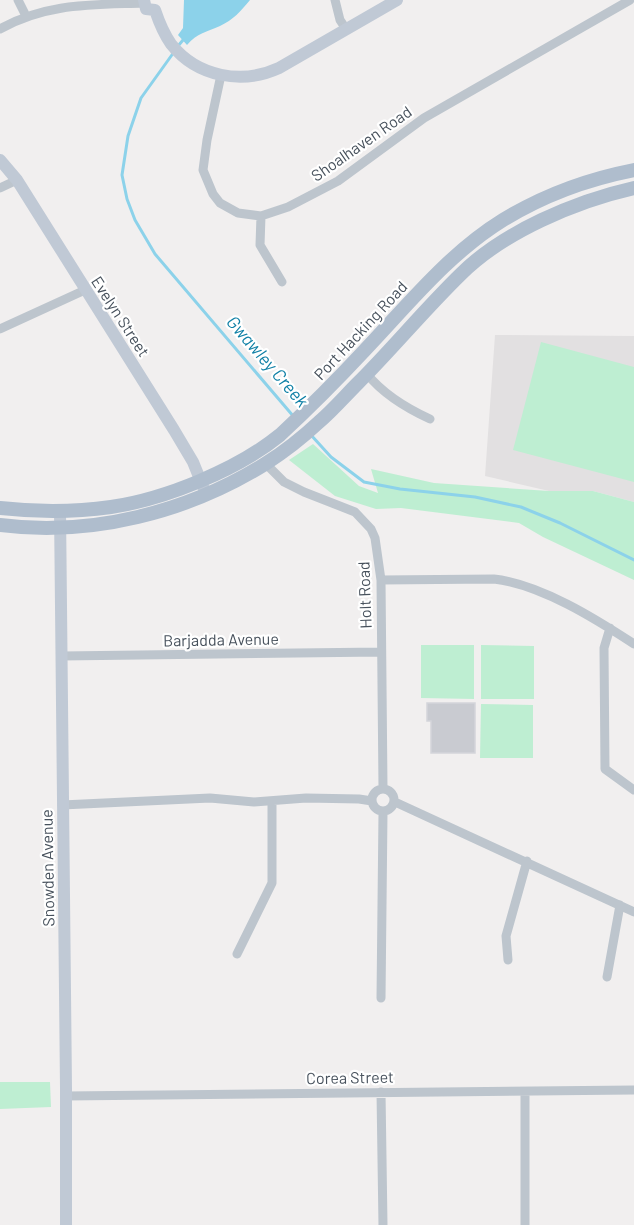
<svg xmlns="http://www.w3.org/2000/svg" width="634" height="1225" font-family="Barlow,sans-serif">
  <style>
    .education { fill: #e2e0e1 }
    .green { fill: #beeed2 }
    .water { fill: #8cd2ea }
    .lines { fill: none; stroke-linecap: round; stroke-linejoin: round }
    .stream { stroke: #8cd2ea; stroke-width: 3 }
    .building { fill: #c9cbd1; stroke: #d3d5da; stroke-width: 1.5 }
    .street { stroke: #bdc5cd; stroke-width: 9 }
    .secondary { stroke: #c0c9d5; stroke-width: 12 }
    .primary { stroke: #afbdcd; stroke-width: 14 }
    .labels { text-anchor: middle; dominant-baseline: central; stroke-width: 4.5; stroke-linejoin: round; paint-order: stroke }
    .street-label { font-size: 16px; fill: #47515c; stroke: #fff }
    .water-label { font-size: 18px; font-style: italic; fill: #1080a6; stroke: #fff }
  </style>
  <rect width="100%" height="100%" fill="#f1efef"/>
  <!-- education -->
  <path class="education" d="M495 335 634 336V502L593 491H549L485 476Z"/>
  <!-- green -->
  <path class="green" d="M541 342 634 367V482L513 450Z
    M313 444 359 486 378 493 371 469 434 483 549 491H593L634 502V580L543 537 519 523 401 508 376 509 335 496 289 460Z
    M421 645H474V699L421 698Z
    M481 645 534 646V699H481Z
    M481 704 533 705V758H480Z
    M0 1082H50L51 1107 0 1109Z"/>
  <!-- water -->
  <path class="water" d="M184 0H250C241 11 233 20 220 26 207 32 197 33 187 45L178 35 183 28Z"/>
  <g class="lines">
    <!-- stream -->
    <path class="stream" d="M178 46 183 40
      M174 52 141 98 128 136 122 175 127 199 135 220 155 254 294 417
      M311 435 331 457 364 482 400 489 475 497 521 507 560 523 634 560"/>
  </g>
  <!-- building -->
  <path class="building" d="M427 703H475V753H431V721H427Z"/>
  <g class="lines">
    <!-- street -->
    <path class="street" d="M18 0 26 16
      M335 0 340 20 346 29
      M0 29C46 3 91 5 143 3
      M221 75 207 140 203 170 213 194 220 203 238 213 261 216 288 207 338 181 424 118 630 0
      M0 188 17 180
      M261 216 260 245 282 282
      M0 329 85 290
      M367 374C384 395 406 408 430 419
      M266 464 284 482 304 492 355 512 371 529 375 538 381 580 383 788
      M381 580 494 579C540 584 596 619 634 644
      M610 628 604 648 605 769 634 790
      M62 656 381 652
      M372 800a11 11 0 1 1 22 0a11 11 0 1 1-22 0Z
      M395 802 634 912
      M62 805 210 798 254 802 306 798 359 799 372 801
      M237 954 272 883V801
      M508 960 506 936 527 861
      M607 977 620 905
      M381 998 383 812
      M381 1092 383 1225
      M525 1092V1225
      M66 1096 634 1090"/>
    <!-- secondary -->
    <path class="secondary" d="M144 0 146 9 155 10
      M155 10C159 22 164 34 171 44 197 77 242 85 279 68L397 0
      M0 160 17 180 174 430 193 462 206 494
      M60 510 66 1088V1225"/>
    <!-- primary -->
    <path class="primary" d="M0 508C36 512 75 512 111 507 165 499 237 470 280 435 309 408 337 380 364 351 407 306 448 254 503 220 542 196 588 179 634 170
      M0 525C91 537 188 512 265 464 284 452 303 437 319 422 333 410 345 396 358 383 393 348 425 309 461 274 503 232 576 201 634 188"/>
  </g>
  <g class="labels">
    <!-- street labels -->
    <g class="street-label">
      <text transform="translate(361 143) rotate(-35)">Shoalhaven Road</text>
      <text transform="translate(121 316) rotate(57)">Evelyn Street</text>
      <text transform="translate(360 330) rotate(-47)">Port Hacking Road</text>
      <text transform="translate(364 595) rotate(-92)">Holt Road</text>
      <text transform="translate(221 639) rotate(-1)">Barjadda Avenue</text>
      <text transform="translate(47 868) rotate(-91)">Snowden Avenue</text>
      <text transform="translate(350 1077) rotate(-1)">Corea Street</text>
    </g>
    <!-- water labels -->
    <g class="water-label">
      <text transform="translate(268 361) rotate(49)">Gwawley Creek</text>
    </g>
  </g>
</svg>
